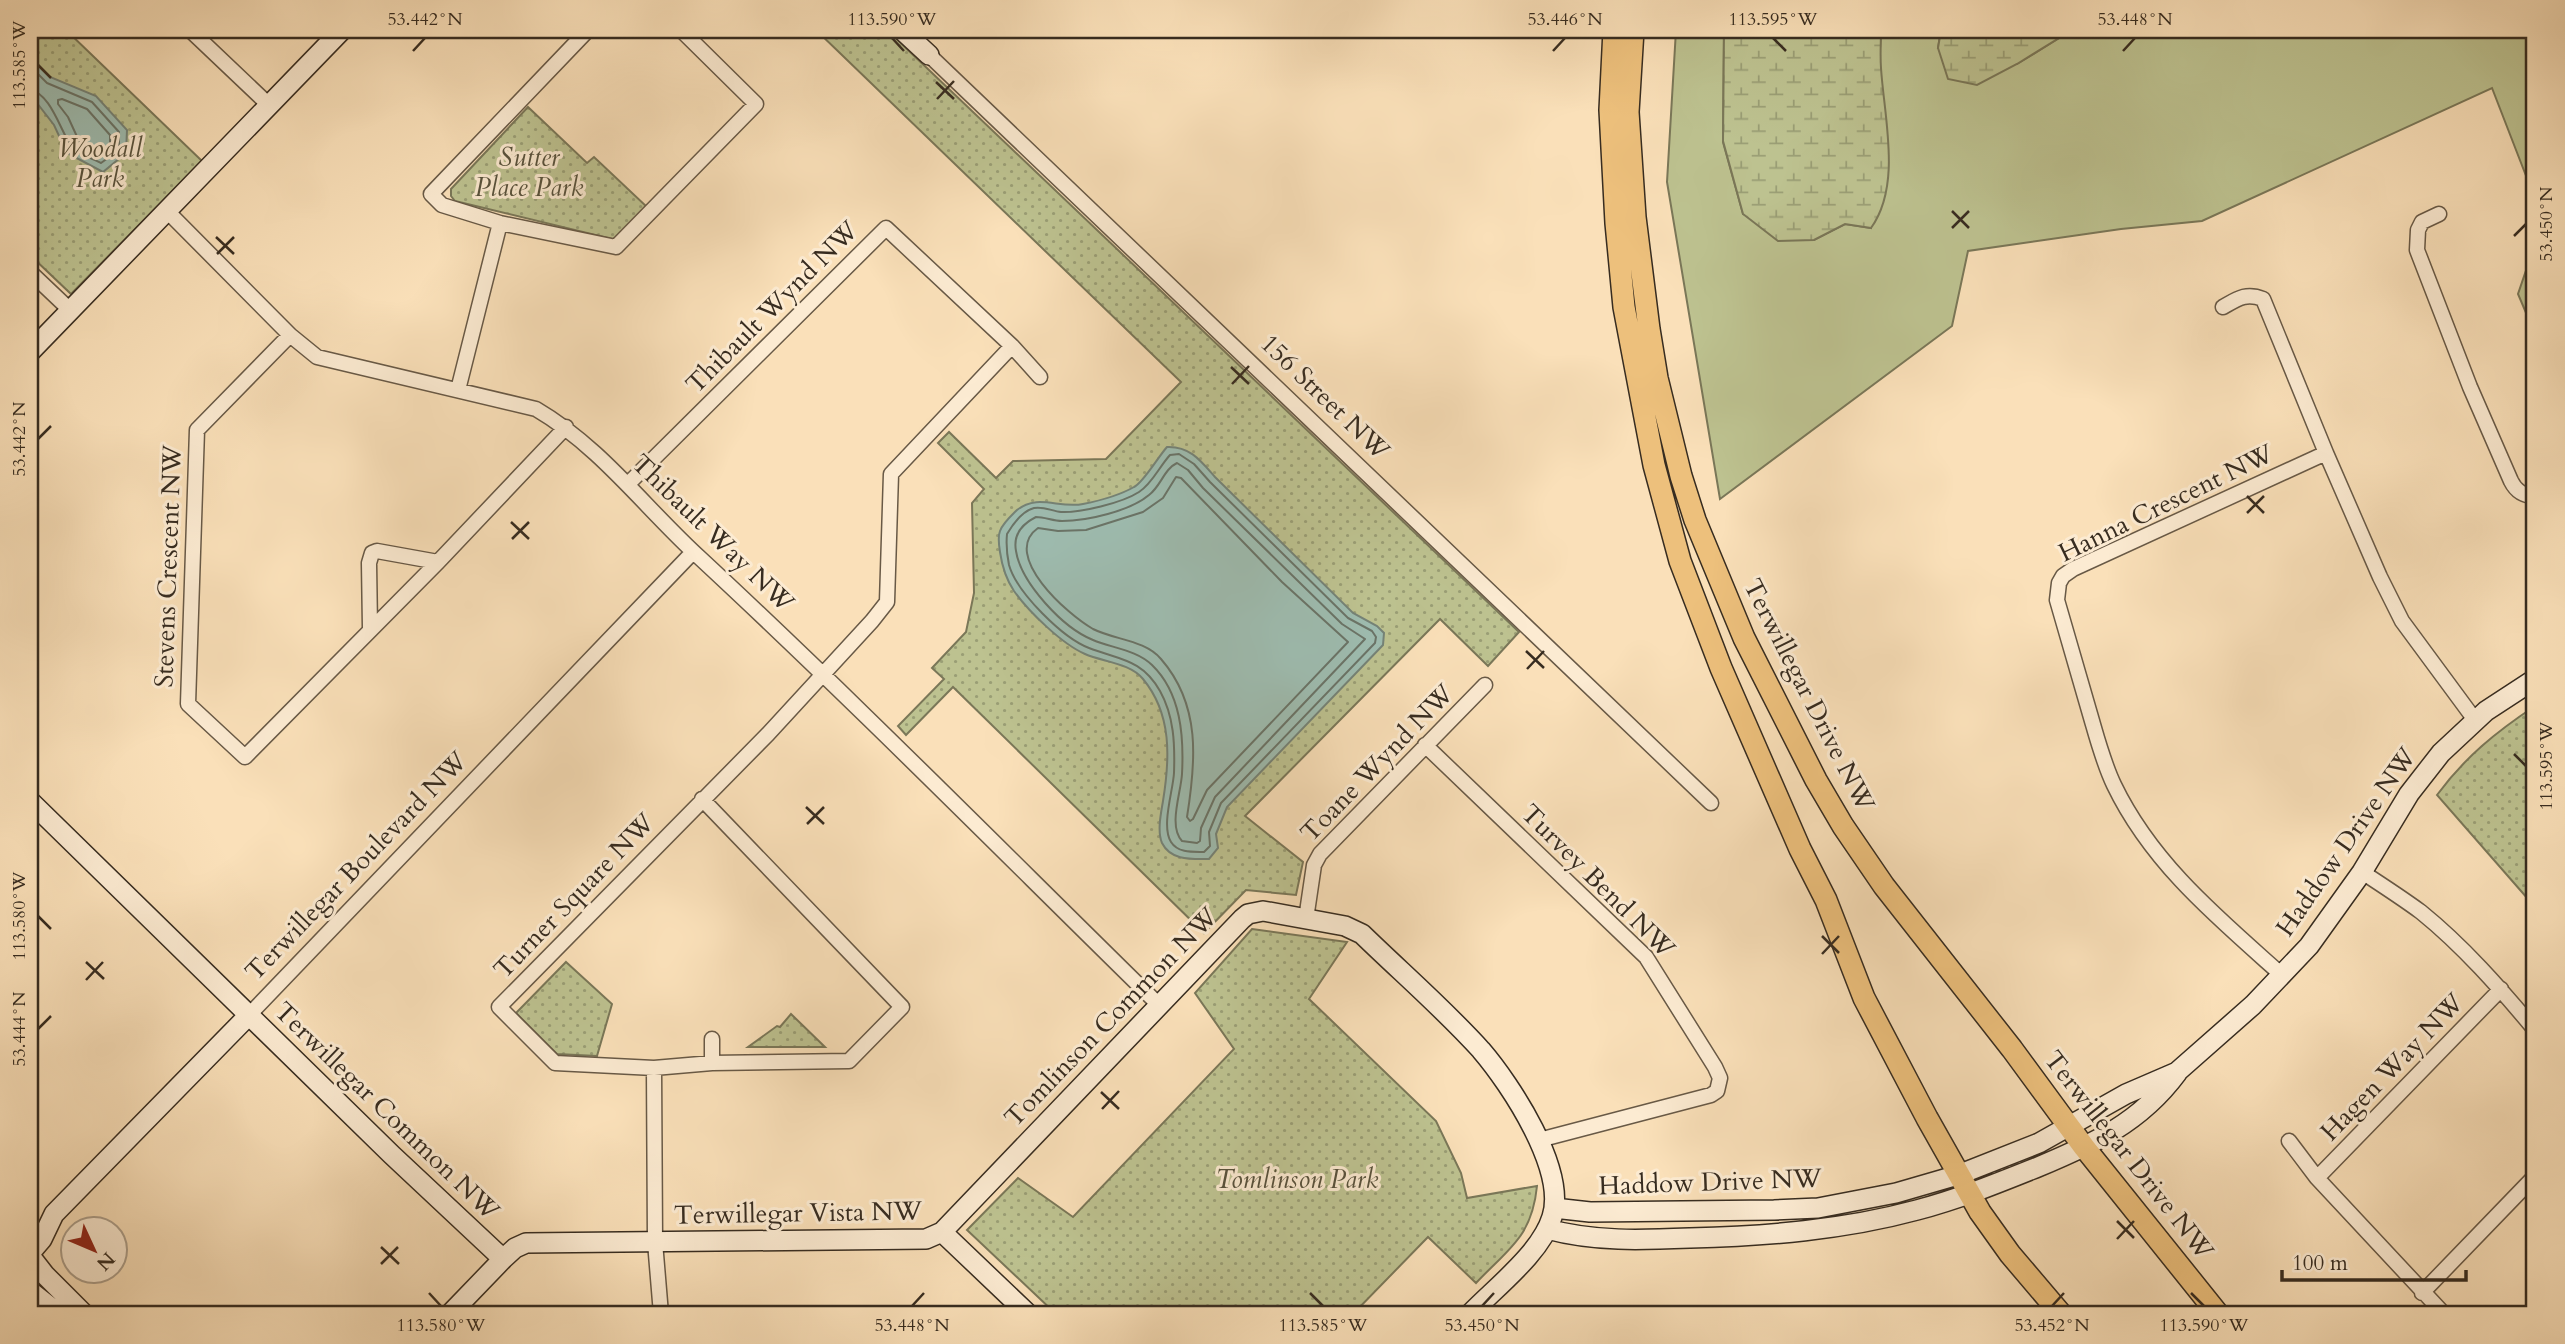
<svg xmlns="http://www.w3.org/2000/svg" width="2565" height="1344" font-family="Cardo,serif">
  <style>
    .grass { fill: #bdc290; stroke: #7a7758; stroke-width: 2 }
    .wetland { fill: url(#wetland-marsh); stroke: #7a7758; stroke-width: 2 }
    .park { fill: url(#park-dots); stroke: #7a7758; stroke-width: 2 }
    .water { fill: #9ebdb1; stroke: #758377; stroke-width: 2 }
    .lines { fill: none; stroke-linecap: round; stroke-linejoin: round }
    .shore { stroke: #6a7468; stroke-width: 2 }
    .street-casing { stroke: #685946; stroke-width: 17 }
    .secondary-casing { stroke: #372c20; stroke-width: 22 }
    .primary-casing { stroke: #372c20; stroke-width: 24 }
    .street { stroke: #fcebd2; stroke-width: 14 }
    .secondary { stroke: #fcebd2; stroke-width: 19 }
    .primary { stroke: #edc07c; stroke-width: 21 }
    .ticks { fill: none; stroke: #372c20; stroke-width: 2.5 }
    .labels { text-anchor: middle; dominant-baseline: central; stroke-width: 6; stroke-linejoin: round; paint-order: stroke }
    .park-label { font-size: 26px; font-style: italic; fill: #58523c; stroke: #fcebd2 }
    .street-label { font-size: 26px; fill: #372c20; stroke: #fcebd2 }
    .neatline { fill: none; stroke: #372c20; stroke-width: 2.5 }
    .ticks-label { font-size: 18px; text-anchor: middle; fill: #372c20 }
  </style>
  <defs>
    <pattern id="wetland-marsh" width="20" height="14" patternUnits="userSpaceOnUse" patternTransform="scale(1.75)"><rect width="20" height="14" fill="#bdc290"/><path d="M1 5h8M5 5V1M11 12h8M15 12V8" fill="none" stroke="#9a9e75"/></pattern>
    <pattern id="park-dots" width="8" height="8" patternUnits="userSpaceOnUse" patternTransform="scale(1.75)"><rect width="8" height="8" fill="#bdc290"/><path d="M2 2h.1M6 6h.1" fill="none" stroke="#9a9e75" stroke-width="1.8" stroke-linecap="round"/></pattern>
  </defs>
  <rect width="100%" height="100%" fill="#fae0b9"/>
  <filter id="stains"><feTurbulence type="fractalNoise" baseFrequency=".00286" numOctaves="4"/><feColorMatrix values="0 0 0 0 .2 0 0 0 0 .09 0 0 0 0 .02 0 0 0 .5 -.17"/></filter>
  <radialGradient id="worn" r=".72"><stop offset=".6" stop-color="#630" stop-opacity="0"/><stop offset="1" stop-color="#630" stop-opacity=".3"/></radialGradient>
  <!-- grass -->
  <path class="grass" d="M1676 30H1724L1723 142 1743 214 1814 240 1845 224 1871 228 1881 30H1941L1938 48 2017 64 2072 30H2535V199L2492 88 2202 221 2121 229 1968 251 1952 326 1720 499 1667 182Z
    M2535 244V334L2518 294Z"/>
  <!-- wetland -->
  <path class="wetland" d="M1724 30H1881C1881 42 1880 55 1881 68 1884 117 1902 185 1871 228L1845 224 1814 240 1778 241 1743 214 1723 141Z
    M1941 30H2072L2017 64 1977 85 1948 79 1938 48Z"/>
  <!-- park -->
  <path class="park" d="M30 30H66L202 161 71 294 30 255Z
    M816 30H887L1519 632 1488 666 1440 619 1245 816 1303 862 1296 895 1246 890 1204 933 953 687 906 735 898 726 944 679 932 668 966 632 974 593 972 503 984 489 938 443 949 432 996 478 1013 461 1106 459 1181 382Z
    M528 107 587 163 594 157 647 207 616 240 455 201 451 196V189Z
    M2535 706V907L2437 795C2465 757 2496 732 2535 706Z
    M1252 929 1347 942 1309 999 1436 1121 1461 1173 1467 1198 1537 1186C1532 1237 1509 1248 1476 1283L1428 1237 1353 1314H1056L967 1230 1018 1178 1073 1217 1234 1049 1195 993Z
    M566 962 612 1004 597 1056 557 1054 516 1013Z
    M791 1014 825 1047H748L777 1026 780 1027Z"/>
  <!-- water -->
  <path class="water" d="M30 56 50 77 96 96 127 130 126 153 103 172 67 153 54 125 30 94Z
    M1167 447C1190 446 1201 461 1215 477L1353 613 1377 626 1384 633 1383 645 1227 807 1216 834 1218 848 1209 859C1192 859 1171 861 1162 843 1157 831 1161 813 1163 801 1170 758 1172 714 1143 679 1130 663 1103 662 1085 654 1062 644 1029 612 1014 591 1006 579 1002 566 1000 552 999 546 998 536 1000 531 1003 523 1011 516 1017 510 1038 493 1059 509 1083 504 1098 501 1120 495 1134 487 1143 483 1158 457 1167 447Z"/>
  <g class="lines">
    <!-- shore -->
    <path class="shore" d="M30 66 47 83 92 102 119 132V150L101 163C93 159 78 154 72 147 61 133 51 93 30 90
      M62 99 87 109 110 135V146L100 153 79 141 68 117 58 104V100Z
      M1179 454 1194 464 1210 482 1348 618 1372 631 1376 637 1375 643 1221 803 1209 832 1210 846 1204 852C1192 852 1178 853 1171 842 1161 826 1173 791 1174 773 1175 744 1174 716 1160 691 1142 659 1120 660 1089 648 1063 638 1017 593 1009 565 1007 555 1006 544 1007 534 1013 524 1022 511 1034 508 1043 506 1052 511 1061 512 1080 513 1122 503 1139 492 1152 484 1159 467 1170 455Z
      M1177 463 1188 470 1203 488 1342 624 1365 639 1215 797 1201 828 1200 841 1197 843 1182 841C1168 826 1181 793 1182 774 1184 736 1181 693 1152 665 1137 650 1112 648 1093 640 1063 628 1021 583 1016 551 1013 535 1022 524 1036 517 1045 517 1053 521 1062 521 1087 521 1130 511 1149 495 1161 486 1164 469 1177 463Z
      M1176 477 1181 478 1282 582 1348 642 1207 790 1193 819 1190 821 1187 817C1196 761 1201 705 1161 659 1145 640 1115 640 1093 629 1068 615 1000 555 1038 528L1058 531 1086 530 1143 512 1163 498Z"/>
    <!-- street casing -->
    <g class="street-casing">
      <path id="street" d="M190 30 270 106
        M588 30 431 194 442 205 500 223 616 247 756 104 681 30
        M929 55 1711 803
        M167 211 290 335 317 357 536 409C601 447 645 508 700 558 856 703 1006 855 1159 1005
        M2439 214 2422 222 2418 230 2417 250 2470 387 2511 481C2516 491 2523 496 2535 496
        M30 272 70 310
        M2223 307C2237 299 2246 292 2263 299L2326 453
        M290 335 197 430 188 704 245 757 438 562 566 427
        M1012 346 1040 377
        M458 390 500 223
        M628 484 886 228 1012 346 891 474 887 602 872 621 768 734 499 1007 555 1063 654 1068 712 1063 849 1061 902 1007 702 799
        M370 628 369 563 372 553 377 551 438 562
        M1425 745 1646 957 1715 1067 1720 1078 1717 1091 1711 1095 1539 1140
        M2362 872C2382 885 2402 898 2421 912 2463 946 2500 988 2535 1030
        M1306 919 1314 865 1320 854 1485 685
        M2283 976C2218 918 2152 864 2114 785 2103 762 2097 738 2090 714 2079 676 2068 638 2057 600L2059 583 2063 576 2073 569 2326 453 2380 577 2402 621 2475 720
        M250 1014 693 552
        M712 1063V1039
        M654 1068 655 1242 661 1314
        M2289 1141 2317 1178
        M2422 1293 2535 1176
        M2444 1314 2317 1178 2501 989"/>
    </g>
    <!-- secondary casing -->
    <g class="secondary-casing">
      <path id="secondary" d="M902 30 929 55
        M30 352 342 30
        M30 801 392 1155 503 1259 450 1314
        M1554 1208 1590 1212 1774 1210 1818 1208 1896 1193 1958 1175 2039 1143 2126 1094 2177 1072 2253 1005 2309 946 2362 872 2409 794 2441 753 2486 711 2535 679
        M1547 1229C1595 1242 1642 1240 1690 1238 1767 1236 1843 1230 1917 1210 1959 1199 1998 1183 2038 1167 2093 1144 2140 1123 2177 1073
        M30 1253 42 1239 54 1214 250 1014
        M31 1257 45 1275 84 1314
        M503 1259 515 1248 526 1243 926 1239 942 1232
        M30 1291 59 1314
        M1028 1314 942 1232 1242 919 1248 914 1263 911 1345 926 1362 934C1401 972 1444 1009 1481 1050 1511 1085 1567 1170 1552 1217 1541 1253 1496 1287 1470 1314"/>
    </g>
    <!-- primary casing -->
    <g class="primary-casing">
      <path id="primary" d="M1614 30 1610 110 1616 223 1624 307 1654 465 1680 561 1721 668 1800 849 1826 900 1864 998 1927 1118 1980 1212 2010 1254 2061 1314
        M1633 30 1628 112 1635 217 1649 329 1657 378 1681 476 1695 520 1744 638 1816 780 1843 826 1884 886 2012 1049 2084 1147 2218 1314"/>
    </g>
    <!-- street -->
    <use href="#street" class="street"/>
    <!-- secondary -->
    <use href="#secondary" class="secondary"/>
    <!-- primary -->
    <use href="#primary" class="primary"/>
  </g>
  <!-- ticks -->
  <path class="ticks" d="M892 38 904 51M1773 38 1786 51M413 51 425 38M1553 51 1565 38M2123 51 2135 38M38 65 51 78M936 82 954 99M937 99 954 81M1952 211 1969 228M1952 228 1969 211M2514 236 2526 224M216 237 234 254M217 254 234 237M1231 367 1249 384M1232 384 1249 366M38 439 51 426M2247 496 2264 513M2247 513 2264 496M511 522 529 539M512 539 529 522M1526 651 1544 668M1527 669 1544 651M2514 754 2526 766M806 807 824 824M807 824 824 807M38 916 51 929M1822 936 1839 953M1822 954 1839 936M86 962 104 979M86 980 103 962M38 1029 51 1016M1101 1092 1119 1109M1102 1109 1119 1091M2117 1221 2134 1238M2117 1239 2134 1221M381 1247 399 1264M381 1264 398 1247M429 1293 441 1306M1310 1293 1323 1306M2191 1293 2204 1306M912 1306 924 1293M1482 1306 1494 1293M2052 1306 2064 1293"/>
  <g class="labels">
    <!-- park labels -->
    <g class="park-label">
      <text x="100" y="148">Woodall<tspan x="100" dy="30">Park</tspan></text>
      <text x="529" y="157">Sutter<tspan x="529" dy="30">Place Park</tspan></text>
      <text x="1297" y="1179">Tomlinson Park</text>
    </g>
    <!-- street labels -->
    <g class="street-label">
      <text transform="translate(772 307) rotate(-45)">Thibault Wynd NW</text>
      <text transform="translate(1325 397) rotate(44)">156 Street NW</text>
      <text transform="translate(2166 503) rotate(-26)">Hanna Crescent NW</text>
      <text transform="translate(713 533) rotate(44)">Thibault Way NW</text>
      <text transform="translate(168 566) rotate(-88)">Stevens Crescent NW</text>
      <text transform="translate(1809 695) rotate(63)">Terwillegar Drive NW</text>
      <text transform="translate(1377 763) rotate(-46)">Toane Wynd NW</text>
      <text transform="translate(2346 842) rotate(-55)">Haddow Drive NW</text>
      <text transform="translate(356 866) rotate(-46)">Terwillegar Boulevard NW</text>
      <text transform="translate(1598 881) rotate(45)">Turvey Bend NW</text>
      <text transform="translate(574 896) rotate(-46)">Turner Square NW</text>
      <text transform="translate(1111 1017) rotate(-46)">Tomlinson Common NW</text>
      <text transform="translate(2392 1067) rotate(-46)">Hagen Way NW</text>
      <text transform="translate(387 1111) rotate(44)">Terwillegar Common NW</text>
      <text transform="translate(2129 1155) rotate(52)">Terwillegar Drive NW</text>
      <text transform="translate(1710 1182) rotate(-2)">Haddow Drive NW</text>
      <text transform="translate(798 1213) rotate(-1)">Terwillegar Vista NW</text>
    </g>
  </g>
  <!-- margin -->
  <rect width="2565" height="1344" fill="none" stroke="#fae0b9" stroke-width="77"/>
  <!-- north arrow -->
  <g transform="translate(94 1250) rotate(134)"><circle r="33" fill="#fcebd2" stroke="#ad9f8b" stroke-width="2"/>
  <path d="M0-5L12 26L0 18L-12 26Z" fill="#8f2418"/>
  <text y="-10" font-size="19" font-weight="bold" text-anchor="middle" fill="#372c20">N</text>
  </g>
  <!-- scale -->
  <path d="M2282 1270v10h184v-10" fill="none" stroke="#372c20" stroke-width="3.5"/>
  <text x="2292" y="1270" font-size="21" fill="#372c20" stroke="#fcebd2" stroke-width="5" paint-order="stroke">100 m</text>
  <rect x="38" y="38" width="2488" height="1268" class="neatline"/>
  <g class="ticks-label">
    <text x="425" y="25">53.442°N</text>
    <text x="892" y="25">113.590°W</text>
    <text x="1565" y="25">53.446°N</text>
    <text x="1773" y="25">113.595°W</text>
    <text x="2135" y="25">53.448°N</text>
    <text transform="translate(19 65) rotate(-90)" y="6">113.585°W</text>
    <text transform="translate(2546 224) rotate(-90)" y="6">53.450°N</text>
    <text transform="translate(19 439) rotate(-90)" y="6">53.442°N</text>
    <text transform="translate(2546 766) rotate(-90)" y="6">113.595°W</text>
    <text transform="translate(19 916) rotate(-90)" y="6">113.580°W</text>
    <text transform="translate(19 1029) rotate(-90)" y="6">53.444°N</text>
    <text x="441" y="1331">113.580°W</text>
    <text x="912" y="1331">53.448°N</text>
    <text x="1323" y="1331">113.585°W</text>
    <text x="1482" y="1331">53.450°N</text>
    <text x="2052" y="1331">53.452°N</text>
    <text x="2204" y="1331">113.590°W</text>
  </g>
  <rect width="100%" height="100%" filter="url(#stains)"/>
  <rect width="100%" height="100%" fill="url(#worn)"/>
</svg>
